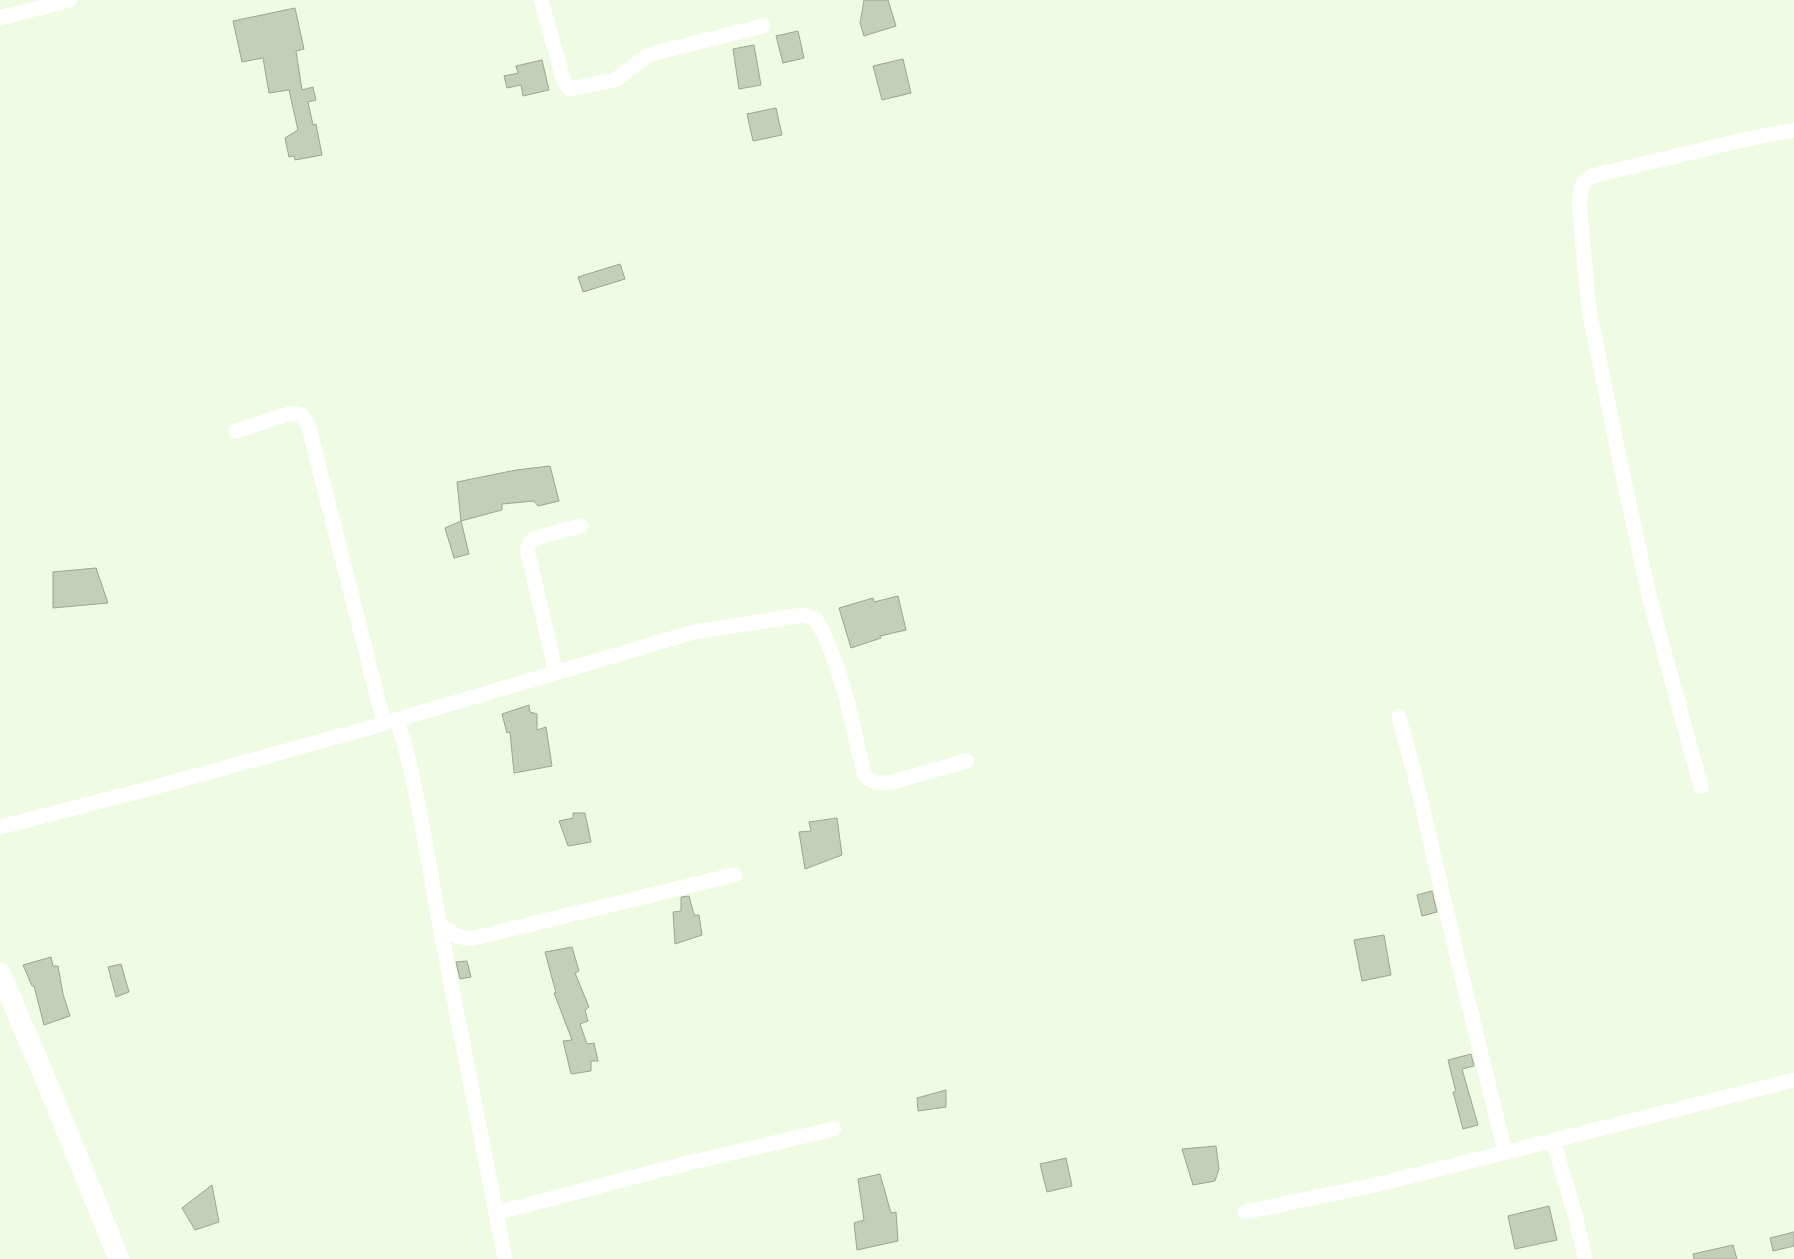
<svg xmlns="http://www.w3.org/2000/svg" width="1794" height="1259" font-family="'Archivo Narrow',sans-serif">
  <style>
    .building { fill: #c3cfb7; stroke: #9ba58f }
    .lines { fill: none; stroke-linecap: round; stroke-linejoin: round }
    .minor { stroke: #fff; stroke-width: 15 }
    .secondary { stroke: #fff; stroke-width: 21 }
  </style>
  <rect width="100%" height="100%" fill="#effbe3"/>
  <!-- building -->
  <path class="building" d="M864 0H888L896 26 864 36 860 23Z
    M295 8 304 49 296 51 302 90 313 87 316 100 308 102 313 125 316 124 322 155 295 160 294 156 289 157 285 138 298 130 289 90 269 93 263 58 242 62 233 21Z
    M798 31 804 58 783 63 776 36Z
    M754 45 761 85 739 89 733 49Z
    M903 59 911 93 882 100 873 66Z
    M542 60 549 90 523 96 521 85 507 88 504 76 518 73 516 66Z
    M776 108 782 135 753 141 747 114Z
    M620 264 625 279 583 292 578 277Z
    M550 466 559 501 538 506 534 501 502 504V510L461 521 457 482 516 470Z
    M461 521 469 554 454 558 445 528Z
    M96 568 108 603 53 608V572Z
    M898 596 906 630 880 636 881 638 851 648 839 608 873 598 874 602Z
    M529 705 530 712 537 714V730L546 727 552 766 514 773 510 732 507 733 502 714Z
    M573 813H585L591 842 568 846 559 821 573 818Z
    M837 818 842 855 805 869 799 832 811 831 809 822Z
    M1432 891 1437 912 1422 916 1417 895Z
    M689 896 694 915H699L702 935 675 944 673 912 681 911V897Z
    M1384 935 1391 975 1362 981 1354 940Z
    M572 947 579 971 575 973 589 1007 585 1010 588 1021 580 1024 587 1044 594 1043 598 1061H591V1071L571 1074 563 1041 572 1040 554 993H556L545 952Z
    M51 957 53 966H58L63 994 70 1016 44 1025 34 986H32L23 965Z
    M467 961 471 977 460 979 456 962Z
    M121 964 129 992 116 997 108 967Z
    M1471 1054 1474 1066 1462 1069 1478 1125 1463 1129 1453 1092H1456L1448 1060Z
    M946 1090V1107L918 1111 917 1098Z
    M1216 1146 1219 1169 1215 1181 1193 1185 1182 1149Z
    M1066 1158 1072 1186 1047 1192 1040 1164Z
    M880 1174 891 1213 896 1212 898 1241 857 1250 854 1223 864 1220 858 1179Z
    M212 1185 219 1222 195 1230 182 1208Z
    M1549 1206 1557 1240 1515 1249 1508 1216Z
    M1794 1232V1246L1773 1251 1770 1238Z
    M1733 1245 1737 1259H1694L1693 1254Z"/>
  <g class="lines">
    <!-- minor -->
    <path class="minor" d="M541 0 564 82 570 89 615 80 647 56 655 53 763 26
      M0 18 70 0
      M236 431 292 413 301 415 308 424 384 723
      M556 673 527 549 530 543 536 538 581 526
      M1399 717 1418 788 1456 952 1505 1152
      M397 719C418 787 427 857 440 927 461 1038 484 1148 505 1259
      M1701 787 1650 600 1619 457 1589 310 1579 202 1582 185 1592 176 1747 139 1794 130
      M0 827 152 788 372 727 694 632 803 615 816 619C842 666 852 721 864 774 873 784 879 784 892 782L966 761
      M440 925 457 936 470 939 734 875
      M1553 1140 1576 1218 1585 1259
      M1245 1212 1375 1185 1794 1080
      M496 1213 684 1164 834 1129"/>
    <!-- secondary -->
    <path class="secondary" d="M0 973 48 1085 119 1259"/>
  </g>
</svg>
